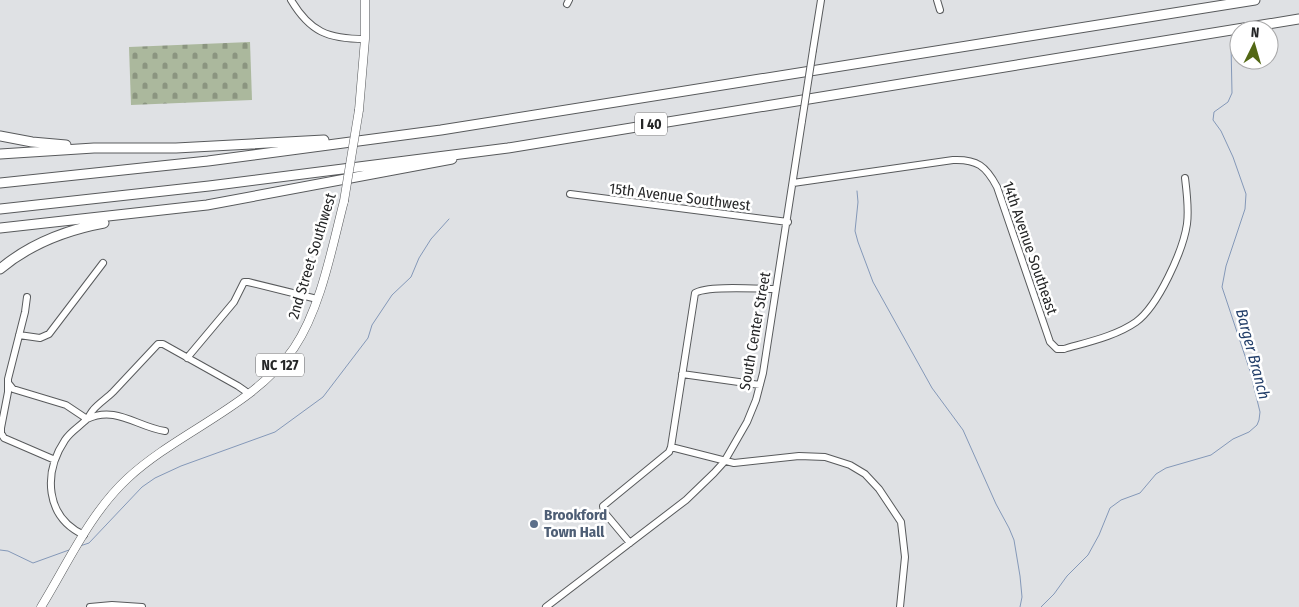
<svg xmlns="http://www.w3.org/2000/svg" width="1299" height="607" font-family="'Fira Sans Condensed',sans-serif">
  <style>
    .cemetery { fill: url(#cemetery-stones) }
    .lines { fill: none; stroke-linecap: round; stroke-linejoin: round }
    .stream { stroke: #8498b8; stroke-width: 1 }
    .minor-casing { stroke: #585a5c; stroke-width: 8 }
    .major-casing { stroke: #585a5c; stroke-width: 9 }
    .highway-casing { stroke: #585a5c; stroke-width: 11 }
    .minor { stroke: #fff; stroke-width: 6 }
    .major { stroke: #fff; stroke-width: 8 }
    .highway { stroke: #fff; stroke-width: 9 }
    .minor-bridge-casing { stroke: #585a5c; stroke-width: 8; stroke-linecap: butt }
    .major-bridge-casing { stroke: #585a5c; stroke-width: 9; stroke-linecap: butt }
    .minor-bridge { stroke: #fff; stroke-width: 6 }
    .major-bridge { stroke: #fff; stroke-width: 8 }
    .service-dot { fill: #5c6f8a; stroke: #fff; stroke-width: 2 }
    .labels { text-anchor: middle; dominant-baseline: central; stroke-width: 5; stroke-linejoin: round; paint-order: stroke }
    .shield { fill: #fff; stroke: #666768; stroke-width: 1 }
    .shield-label { font-size: 14px; font-weight: bold; fill: #252627 }
    .street-label { font-size: 15px; fill: #252627; stroke: #fff }
    .service-label { font-size: 15px; font-weight: bold; fill: #4e5e75; stroke: #fff; text-anchor: start }
    .water-label { font-size: 16px; font-style: italic; fill: #223e69; stroke: #fff }
  </style>
  <defs>
    <pattern id="cemetery-stones" width="16" height="16" patternUnits="userSpaceOnUse" patternTransform="scale(1.25)"><rect width="16" height="16" fill="#abb89d"/><path d="M2 7V4a2 2 0 0 1 4 0v3zM10 15v-3a2 2 0 0 1 4 0v3z" fill="#8b9580"/></pattern>
  </defs>
  <rect width="100%" height="100%" fill="#dfe1e4"/>
  <!-- cemetery -->
  <path class="cemetery" d="M250 42 252 100 131 105 129 47Z"/>
  <g class="lines">
    <!-- stream -->
    <path class="stream" d="M857 191 858 202 855 231 858 242 873 282 932 388 963 430 996 504 1009 528 1014 540 1020 576 1022 597 1020 607
      M80 546 89 543 142 487 155 478 181 466 275 432 323 397 368 338 372 325 392 295 411 277 419 258 431 239 449 219
      M0 550 8 551 33 563 69 550
      M1041 607 1054 594 1067 576 1088 555 1099 535 1110 508 1121 500 1140 493 1156 474 1166 468 1211 455 1233 439 1249 432 1257 425 1259 420 1260 412 1250 371 1222 287 1226 266 1245 209 1246 194 1233 157 1221 131 1213 120 1214 112 1228 102 1232 93 1231 44"/>
    <!-- minor casing -->
    <g class="minor-casing">
      <path id="minor" d="M291 0C310 32 328 39 365 39
        M937 0 940 10
        M567 4 569 0
        M813 50 821 0
        M793 183 953 160C977 159 986 166 997 187L1050 342 1057 349H1064C1088 342 1116 336 1136 322 1158 306 1183 251 1187 224 1189 209 1187 194 1185 178
        M570 194 788 222
        M27 297 25 312 8 379V392L1 428V433L4 438 55 460
        M19 335 40 338 49 334 103 263
        M187 358 234 302 244 282H248L317 299
        M682 374 760 385
        M9 384 13 389 66 405 87 419
        M87 419C116 405 137 427 165 431
        M671 447 734 463 799 456 825 457 850 465 865 474 879 489 901 522 905 557 900 607
        M84 535C45 517 43 473 65 440 71 431 79 427 87 419 89 417 91 412 93 410 99 403 107 398 113 392 128 376 143 360 158 344H163L238 386 248 393
        M630 543 604 512 603 506 669 452 671 447 695 293C707 285 759 289 776 289
        M90 607 112 605 142 607
        M546 607 686 500 714 473 724 462 747 422 756 400 763 373 802 121"/>
    </g>
    <!-- major casing -->
    <g class="major-casing">
      <path id="major" d="M359 110 365 39V0
        M41 607C68 563 90 513 128 478 179 431 254 406 294 348 321 308 332 247 344 201"/>
    </g>
    <!-- highway casing -->
    <g class="highway-casing">
      <path id="highway" d="M0 136 32 142 66 145
        M0 154 94 148H176L324 140
        M0 183 208 161 441 130 1255 0
        M0 209 209 186 508 148 1299 19
        M0 228 207 205 452 159
        M0 269C30 244 66 230 104 223"/>
    </g>
    <!-- minor -->
    <use href="#minor" class="minor"/>
    <!-- major -->
    <use href="#major" class="major"/>
    <!-- highway -->
    <use href="#highway" class="highway"/>
    <!-- minor-bridge casing -->
    <g class="minor-bridge-casing">
      <path id="minor-bridge" d="M802 121 813 50"/>
    </g>
    <!-- major-bridge casing -->
    <g class="major-bridge-casing">
      <path id="major-bridge" d="M344 201 359 110"/>
    </g>
    <!-- minor-bridge -->
    <use href="#minor-bridge" class="minor-bridge"/>
    <!-- major-bridge -->
    <use href="#major-bridge" class="major-bridge"/>
  </g>
  <!-- markers -->
  <circle class="service-dot" cx="534" cy="524" r="5"/>
  <g class="labels">
    <!-- shield labels -->
    <g class="shield">
      <rect x="635" y="112.5" width="32" height="23" rx="4"/>
      <rect x="256" y="353.5" width="48" height="23" rx="4"/>
    </g>
    <g class="shield-label">
      <text x="651" y="124">I 40</text>
      <text x="280" y="365">NC 127</text>
    </g>
    <!-- street labels -->
    <g class="street-label">
      <text transform="translate(680 197) rotate(7)">15th Avenue Southwest</text>
      <text transform="translate(1030 248) rotate(71)">14th Avenue Southeast</text>
      <text transform="translate(312 256) rotate(-73)">2nd Street Southwest</text>
      <text transform="translate(755 331) rotate(-80)">South Center Street</text>
    </g>
    <!-- service labels -->
    <g class="service-label">
      <text x="544" y="515">Brookford<tspan x="544" dy="17">Town Hall</tspan></text>
    </g>
    <!-- water labels -->
    <g class="water-label">
      <text transform="translate(1253 354) rotate(75)">Barger Branch</text>
    </g>
  </g>
  <!-- north arrow -->
  <g transform="translate(1254 45) rotate(5)"><circle r="24" fill="#ffffff" stroke="#a8a8a9"/>
  <path d="M0-4L9 19L0 12L-9 19Z" fill="#526714"/>
  <text y="-8" font-size="14" font-weight="bold" text-anchor="middle" fill="#252627">N</text>
  </g>
</svg>
